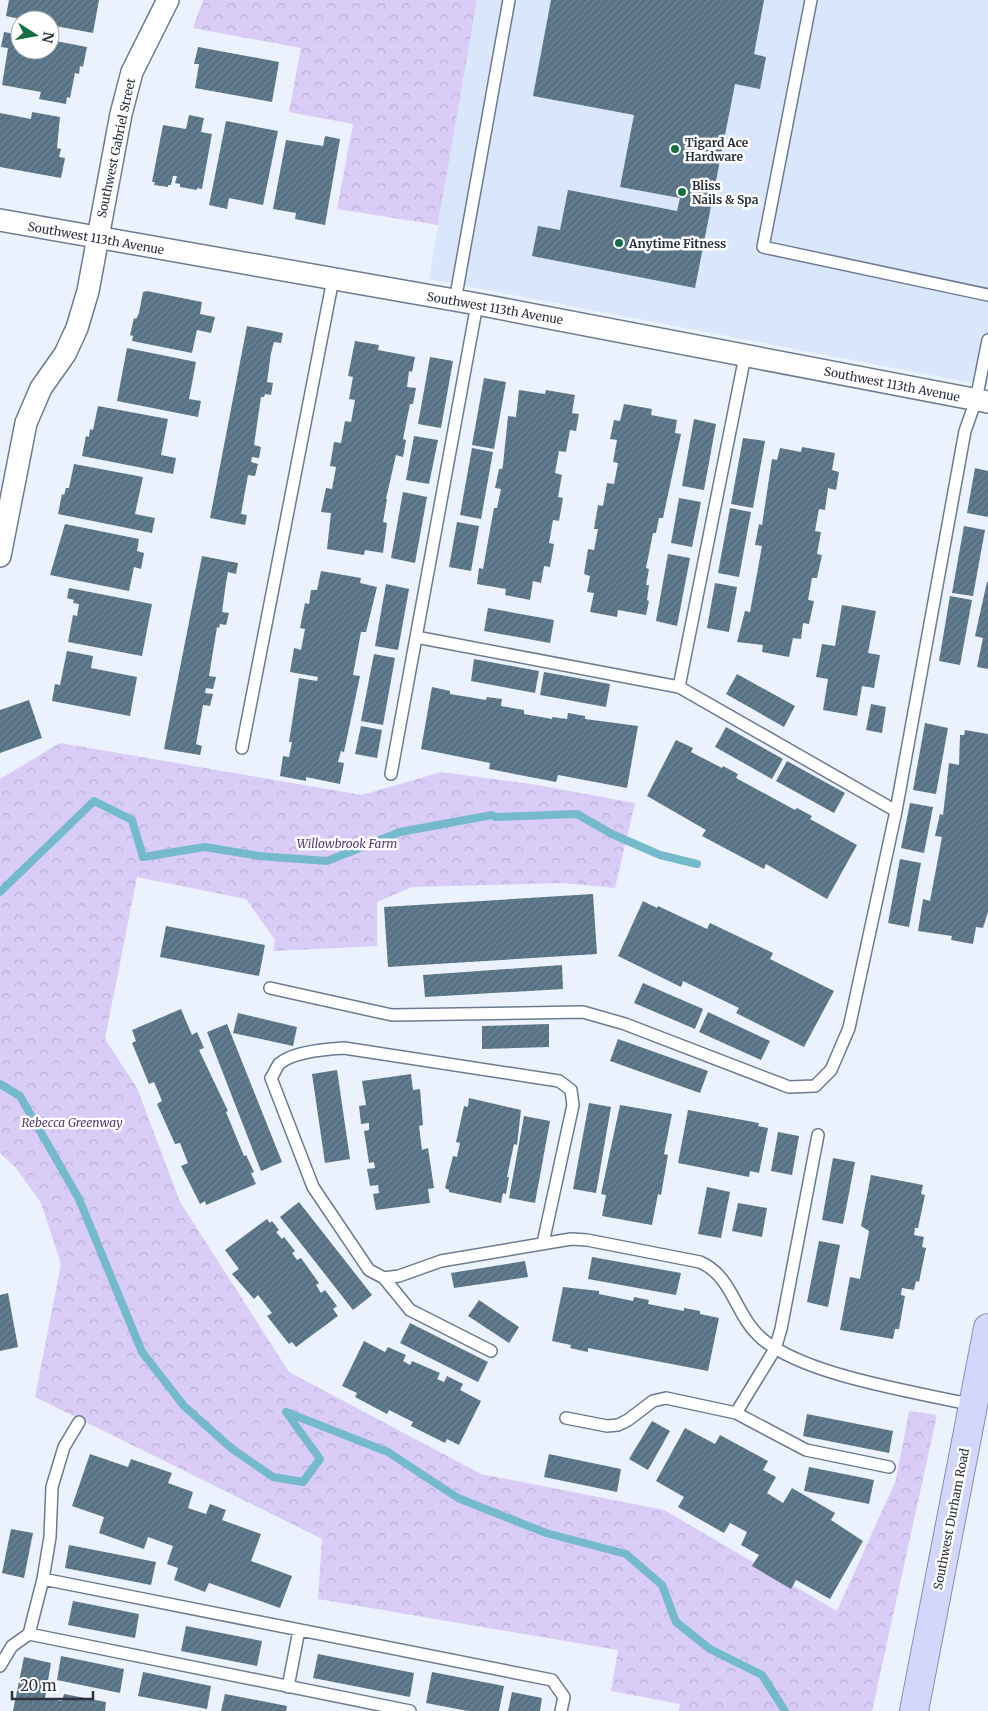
<svg xmlns="http://www.w3.org/2000/svg" width="988" height="1711" font-family="Merriweather,serif">
  <style>
    .built { fill: #d9e6fb }
    .forest { fill: url(#forest-crowns) }
    .lines { fill: none; stroke-linecap: round; stroke-linejoin: round }
    .stream { stroke: #74b9cc; stroke-width: 8 }
    .building { fill: url(#building-hatch) }
    .lane-casing { stroke: #6a7b93; stroke-width: 14 }
    .street-casing { stroke: #6a7b93; stroke-width: 24 }
    .primary-casing { stroke: #858cb6; stroke-width: 30 }
    .lane { stroke: #fff; stroke-width: 11 }
    .street { stroke: #fff; stroke-width: 21 }
    .primary { stroke: #d3d7fb; stroke-width: 28 }
    .poi-dot { fill: #146e42; stroke: #fff; stroke-width: 2 }
    .labels { text-anchor: middle; dominant-baseline: central; stroke-width: 5; stroke-linejoin: round; paint-order: stroke }
    .poi-label { font-size: 12px; font-weight: bold; fill: #2b323c; stroke: #fff; text-anchor: start }
    .street-label { font-size: 12px; fill: #2b323c; stroke: #fff }
    .park-label { font-size: 12px; font-style: italic; fill: #543c7b; stroke: #fff }
  </style>
  <defs>
    <pattern id="forest-crowns" width="20" height="18" patternUnits="userSpaceOnUse" patternTransform="scale(1.25)"><rect width="20" height="18" fill="#d9ccf7"/><path d="M2 6a3 3 0 1 1 6 0M12 15a3 3 0 1 1 6 0" fill="none" stroke="#bab0d5"/></pattern>
    <pattern id="building-hatch" width="6" height="6" patternUnits="userSpaceOnUse" patternTransform="scale(1.25)"><rect width="6" height="6" fill="#617c8f"/><path d="M-1 1l2-2M0 6l6-6M5 7l2-2" fill="none" stroke="#506676"/></pattern>
  </defs>
  <rect width="100%" height="100%" fill="#ebf2fd"/>
  <!-- built -->
  <path class="built" d="M477 0H988V386L429 279Z"/>
  <!-- forest -->
  <path class="forest" d="M203 0H477L438 225 337 209 353 124 289 112 301 48 193 28Z
    M60 743 362 795 441 772 537 785 635 803 615 888 564 883 412 887 377 902V946L273 951 275 940 246 899 137 877 105 1039 137 1088 180 1202 289 1372 481 1474 664 1510 837 1611 896 1480 909 1411 937 1415 872 1711H679L680 1704 611 1691 618 1650 318 1599 322 1539 35 1397 61 1264 41 1203 16 1168 0 1153V779Z"/>
  <g class="lines">
    <!-- stream -->
    <path class="stream" d="M0 892 94 801 132 820 143 857 205 847 259 856 327 861 400 832 492 815 495 817 577 814 612 834 660 855 697 864
      M0 1084 20 1096 79 1199 142 1352 184 1406 231 1448 273 1477 303 1482 320 1459 286 1412 388 1452 458 1498 546 1533 626 1554 662 1585 676 1622 710 1649 762 1675 785 1711"/>
  </g>
  <!-- building -->
  <path class="building" d="M9 0H99L93 33 50 25V20H25L6 16Z
    M551 0H764L754 54 766 57 760 89 735 84 695 288 532 256 538 226 560 230 568 190 677 211 680 198 620 187 634 115 533 96Z
    M4 32 20 35V50H50V40L87 47 83 67 80 66 79 74 75 73 70 98 67 97 66 104 39 99 41 92 2 85 8 48 1 47Z
    M198 47 279 62 272 102 195 88 199 64H194Z
    M32 112 60 117 57 148 61 149 59 157 65 158 61 178 0 167V113L31 119Z
    M189 115 204 118 201 132 212 134 202 189 197 188V190L180 187V184L175 183 177 176H173L171 185H168V187L154 185 155 182H152L163 125 186 129Z
    M226 121 278 131 263 205 229 198 227 209 209 205Z
    M325 136 340 139 325 225 295 219 296 213 273 209 286 140 323 146Z
    M147 291 202 302 200 314 215 317 211 333 197 330 192 353 132 341 133 336 130 335 134 318 136 319 139 313 143 292Z
    M247 326 283 333 281 343 274 342 271 353 267 382 273 383 271 395 265 394 264 397H261L254 445 261 447 259 458 252 457 251 462 258 464 255 476 248 475 241 514 247 515 245 525 210 518Z
    M355 341 379 345 378 350 415 357 412 372 409 371 407 387 416 388 413 404H410L403 439 406 440 403 457 396 455 386 499H387L383 522 387 523 383 553 365 550 364 555 327 549 331 513 321 512 326 488 332 489 336 467 330 466 334 442 341 443 345 421 351 422 355 400 349 399 353 377 348 376Z
    M127 348 196 362 189 399 201 401 198 417 117 401Z
    M430 357 453 361 441 428 418 424Z
    M484 378 506 382 494 449 472 445Z
    M519 390 545 394 546 390 575 395 572 413 579 414 576 431 570 430 566 452 559 451 555 473 562 475 558 497 563 498 559 521 553 520 549 543 554 544 550 567 544 566 541 583 533 581 530 600 505 595 506 589 477 584 479 568 483 569 494 508H497L501 489 495 488 499 469H502L503 465 508 416 516 417Z
    M624 404 652 409 651 415 677 420 675 433 681 434 663 518H659L656 533H653L646 568 649 569 646 585H649L647 600 649 601 646 615 618 610 617 617 590 612 594 593 587 592 590 576 584 574 588 549 594 550 598 529H594L598 505 603 506 607 483 614 484 618 463 613 462 617 440 610 439 614 420 620 421Z
    M98 406 168 419 161 455 176 458 173 474 82 456 86 436 89 437 90 429 93 430Z
    M694 419 716 424 704 490 682 486Z
    M414 436 438 440 429 484 406 480Z
    M743 438 765 441 753 508 731 504Z
    M802 447 835 453 832 470 839 472 836 490 828 488 825 510 819 509 815 531 821 532 817 554 822 555 817 578H812L808 600 814 601 809 624 803 623 801 639 793 638 789 657 762 652 763 645 737 642 745 611 750 612 762 546 755 545 759 524 762 525 772 459 777 460 780 448 801 452Z
    M472 448 493 452 481 519 460 515Z
    M74 464 143 477 135 514 155 518 152 533 58 514 62 494 64 495 66 488H69Z
    M975 468 988 471V517L967 513Z
    M403 492 427 497 415 563 391 558Z
    M679 498 701 502 692 547 671 543Z
    M730 508 751 512 739 577 718 573Z
    M457 522 479 526 471 571 449 567Z
    M65 524 139 539 137 551 144 553 141 569 134 567 129 591 50 575Z
    M964 526 985 530 973 596 952 593Z
    M668 554 690 558 677 626 656 621Z
    M202 556 238 563 236 574 228 572 226 583 222 612 229 613 226 625 220 624 219 628 217 627 209 676 216 677 213 689 206 688 205 693 213 694 210 706 203 705 196 744 202 746 200 755 164 749Z
    M321 571 361 578 360 583 377 587 366 632H361L353 675 360 676 344 752 341 751 338 762 344 763 340 784 306 777V781L280 776 283 756 289 757 292 742H289L299 678 317 681 318 677 290 672 294 648 301 650 305 629 300 628 305 603 309 604 311 590H317Z
    M987 582H988V669L977 667 983 638 975 636Z
    M715 583 737 587 729 632 707 628Z
    M386 584 409 589 398 650 375 646Z
    M69 588 152 604 142 656 68 642 73 615 77 616 79 604 73 603 74 600 67 598Z
    M950 596 972 600 960 665 939 661Z
    M842 605 876 611 868 653 880 655 874 688 862 686 857 716 823 710 828 679 816 677 822 644 835 646Z
    M488 608 554 620 550 643 484 631Z
    M67 651 93 656 91 668 137 677 130 716 52 701 55 684 60 685Z
    M374 654 395 658 383 725 361 721Z
    M474 659 539 671 535 693 471 681Z
    M544 672 610 684 606 707 540 695Z
    M737 674 795 706 784 727 726 694Z
    M432 687 450 691V694L486 700 487 697 502 699 501 706 524 710V714L552 719V717L567 719 568 713 585 716V719L638 726 627 788 558 775 556 782 489 769 490 763 421 749Z
    M29 700 42 738 0 753V710Z
    M871 704 886 707 882 733 866 730Z
    M925 723 948 728 936 794 913 790Z
    M361 726 382 730 377 758 355 754Z
    M726 727 783 759 772 779 715 747Z
    M965 730 988 734V912L983 928 976 927 973 944 951 940 952 936 918 931 923 899 930 901 942 837 935 836 940 814 943 815 949 763 959 765 960 735H964Z
    M676 740 693 748 691 752 722 768 723 766 738 774 736 778 795 810 797 808 812 816 810 819 857 845 827 899 766 864 764 869 702 836 706 830 647 796Z
    M787 761 845 793 834 813 776 781Z
    M910 803 933 807 924 853 901 848Z
    M900 859 921 863 909 927 888 923Z
    M593 894 597 954 388 967 384 907Z
    M643 901 657 908 658 906 707 929 710 923 773 953 770 959 834 991 804 1047 736 1013 739 1008 683 981 681 987 618 956Z
    M166 926 265 945 259 976 160 957Z
    M562 965 563 989 425 997 423 975Z
    M643 983 703 1009 695 1029 634 1003Z
    M181 1009 192 1035 197 1032 204 1048 199 1050 228 1111 226 1112 244 1156 246 1155 254 1172 251 1173 256 1184 206 1205 205 1201 200 1204 181 1166 188 1163 180 1143 175 1144 157 1104 162 1101 154 1082 149 1084 132 1043 136 1041 132 1030Z
    M708 1012 770 1041 761 1060 699 1032Z
    M238 1013 297 1027 293 1046 233 1033Z
    M227 1024 282 1162 261 1171 207 1032Z
    M549 1024V1047L482 1049V1026Z
    M618 1039 708 1071 700 1093 610 1061Z
    M337 1070 350 1159 325 1163 312 1074Z
    M411 1074 413 1090 420 1089 423 1125 419 1126 422 1150 428 1148 434 1188 428 1189 430 1203 376 1210 373 1194 379 1193 378 1185 370 1186 367 1169 375 1168 374 1162 369 1163 364 1131 369 1130V1123L361 1124 359 1106 366 1105 362 1081Z
    M469 1098 521 1110 517 1145 514 1144 507 1177H509L506 1194 503 1193 501 1203 449 1192V1190L445 1188 453 1156 457 1157 460 1143 456 1142 464 1106 468 1107Z
    M589 1103 611 1107 596 1193 573 1189Z
    M620 1105 672 1114 664 1154 668 1155 661 1195 658 1194 652 1225 602 1216 606 1195 601 1194Z
    M688 1110 759 1123 758 1126 768 1128 759 1173 750 1171 749 1177 678 1163Z
    M524 1116 550 1121 535 1203 509 1198Z
    M778 1132 799 1136 792 1175 771 1171Z
    M833 1158 855 1162 843 1224 822 1220Z
    M871 1175 923 1185 921 1194 925 1195 918 1228H915L914 1235 924 1237 922 1247 926 1248 919 1282 916 1281 914 1290 902 1288 901 1295 905 1296 899 1329H895L893 1339 840 1330 850 1277 860 1279 869 1231 861 1226Z
    M707 1187 730 1192 721 1238 698 1234Z
    M299 1202 372 1295 353 1310 280 1217Z
    M738 1203 767 1208 762 1237 732 1231Z
    M267 1219 270 1223 272 1221 279 1230 276 1232 282 1239 284 1237 295 1251 292 1253 297 1260 301 1258 319 1283 316 1285 321 1293 325 1290 337 1306 333 1309 338 1316 296 1347 292 1342 289 1344 267 1316 272 1313 258 1295 254 1299 232 1274 239 1269 225 1250Z
    M819 1241 840 1245 828 1307 807 1302Z
    M592 1257 681 1273 676 1295 588 1279Z
    M525 1261 528 1277 454 1288 451 1273Z
    M563 1287 599 1291V1294L633 1301 634 1297 649 1300 648 1304 684 1311V1308L700 1311V1314L719 1318 708 1371 588 1348V1352L570 1348 571 1345 552 1341Z
    M8 1293 18 1347 0 1351V1295Z
    M479 1300 519 1327 509 1343 468 1316Z
    M410 1323 488 1362 478 1382 400 1343Z
    M364 1341 385 1352 388 1347 406 1355 403 1361 410 1365 412 1361 440 1373 437 1379 444 1382 447 1376 463 1384 460 1390 481 1401 459 1445 447 1439 445 1443 411 1426 413 1422 389 1410 387 1414 355 1397 357 1393 342 1386Z
    M807 1414 893 1431 889 1453 803 1436Z
    M652 1421 670 1431 648 1470 629 1459Z
    M685 1428 715 1444 720 1435 768 1461 763 1470 776 1477 767 1493 783 1503 792 1488 835 1513 831 1520 863 1541 830 1599 796 1580 791 1589 752 1566 759 1555 741 1545 747 1532 730 1523 724 1533 678 1507 684 1497 656 1481Z
    M90 1454 128 1467 131 1459 172 1473 168 1483 193 1492 188 1508 206 1514 210 1504 226 1510 222 1520 261 1534 251 1561 292 1576 280 1608 209 1583 205 1592 174 1580 178 1568 167 1564 173 1546 148 1537 144 1549 99 1533 104 1517 72 1506Z
    M549 1454 621 1469 617 1492 544 1477Z
    M809 1467 874 1480 869 1504 804 1491Z
    M11 1529 33 1533 24 1578 2 1573Z
    M69 1545 156 1562 151 1585 65 1568Z
    M73 1601 139 1614 135 1638 68 1625Z
    M186 1626 262 1641 257 1666 181 1651Z
    M318 1654 414 1673 410 1697 313 1678Z
    M61 1656 124 1669 120 1693 57 1680Z
    M24 1657 51 1663 45 1698 62 1701 64 1694 106 1702 105 1711H13Z
    M143 1672 211 1686 207 1709 138 1696Z
    M432 1672 504 1686 499 1711H468L426 1703Z
    M512 1692 542 1698 540 1711H508Z
    M225 1694 287 1706 286 1711H221Z"/>
  <g class="lines">
    <!-- lane casing -->
    <g class="lane-casing">
      <path id="lane" d="M811 0 763 247 988 295
        M455 301 509 0
        M745 356 679 687 896 811
        M416 637 679 687
        M242 748 333 279
        M391 774 477 304
        M270 988 392 1015 583 1012 625 1024 789 1087 815 1086 831 1070 849 1028 896 811 965 431 976 400 988 340
        M384 1278 399 1276 441 1261 571 1239 587 1240 700 1262C732 1276 735 1313 758 1335 798 1375 917 1392 973 1405
        M491 1351 410 1310 384 1278 369 1270 313 1187 271 1078C274 1074 276 1068 279 1064 292 1052 326 1049 344 1048L559 1081 571 1090 573 1105 543 1243
        M736 1413 775 1349 781 1329 818 1135
        M566 1418 607 1426 618 1425 628 1420 653 1401 666 1398 736 1413 806 1450 889 1467
        M43 1579 552 1680 564 1697 561 1711
        M29 1634 410 1711
        M0 1666 12 1646 29 1634 43 1579 50 1537 52 1487 64 1447 79 1422
        M288 1687 299 1630"/>
    </g>
    <!-- street casing -->
    <g class="street-casing">
      <path id="street" d="M0 220 477 304 988 402
        M0 556 26 423 41 388 65 354 77 328 88 291 121 114 132 72 168 0"/>
    </g>
    <!-- primary casing -->
    <g class="primary-casing">
      <path id="primary" d="M914 1711 988 1328"/>
    </g>
    <!-- lane -->
    <use href="#lane" class="lane"/>
    <!-- street -->
    <use href="#street" class="street"/>
    <!-- primary -->
    <use href="#primary" class="primary"/>
  </g>
  <!-- markers -->
  <g class="poi-dot">
    <circle cx="675" cy="149" r="5"/>
    <circle cx="682" cy="192" r="5"/>
    <circle cx="619" cy="243" r="5"/>
  </g>
  <g class="labels">
    <!-- poi labels -->
    <g class="poi-label">
      <text x="685" y="142">Tigard Ace<tspan x="685" dy="14">Hardware</tspan></text>
      <text x="692" y="185">Bliss<tspan x="692" dy="14">Nails &amp; Spa</tspan></text>
      <text x="629" y="243">Anytime Fitness</text>
    </g>
    <!-- street labels -->
    <g class="street-label">
      <text transform="translate(116 148) rotate(-78)">Southwest Gabriel Street</text>
      <text transform="translate(96 238) rotate(10)">Southwest 113th Avenue</text>
      <text transform="translate(495 308) rotate(10)">Southwest 113th Avenue</text>
      <text transform="translate(892 384) rotate(11)">Southwest 113th Avenue</text>
      <text transform="translate(951 1519) rotate(-79)">Southwest Durham Road</text>
    </g>
    <!-- park labels -->
    <g class="park-label">
      <text x="347" y="843">Willowbrook Farm</text>
      <text x="72" y="1122">Rebecca Greenway</text>
    </g>
  </g>
  <!-- north arrow -->
  <g transform="translate(35 35) rotate(101)"><circle r="24" fill="#ffffff" stroke="#aaadb1"/>
  <path d="M0-4L9 19L0 12L-9 19Z" fill="#146e42"/>
  <text y="-8" font-size="14" font-weight="bold" text-anchor="middle" fill="#2b323c">N</text>
  </g>
  <!-- scale -->
  <path d="M12 1691v8h81v-8" fill="none" stroke="#2b323c" stroke-width="2.5"/>
  <text x="20" y="1691" font-size="15" fill="#2b323c" stroke="#ffffff" stroke-width="4" paint-order="stroke">20 m</text>
</svg>
